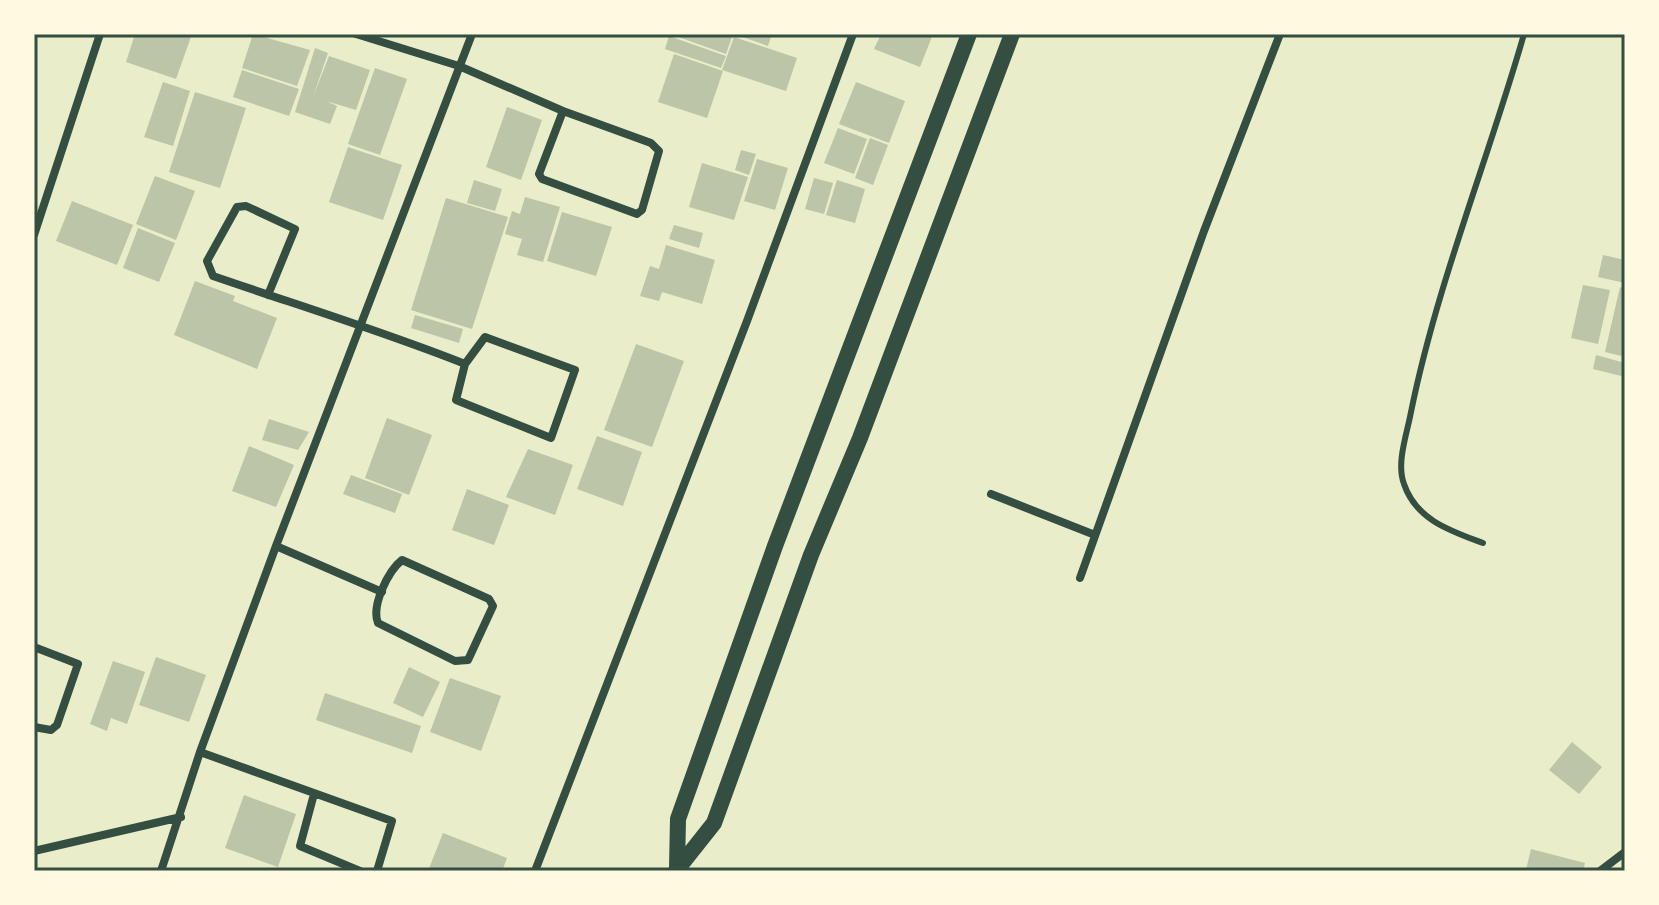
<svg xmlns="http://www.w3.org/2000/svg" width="1659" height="905" font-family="Merriweather,serif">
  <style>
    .building { fill: #bcc5a7 }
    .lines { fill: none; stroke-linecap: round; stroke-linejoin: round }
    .service { stroke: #344e41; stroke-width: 6 }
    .minor { stroke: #344e41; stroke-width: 8 }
    .secondary { stroke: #344e41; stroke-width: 16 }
    .neatline { fill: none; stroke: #344e41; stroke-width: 3 }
  </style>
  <rect width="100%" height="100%" fill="#e9edc9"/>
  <!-- building -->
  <path class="building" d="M135 34H192L176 79 126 62Z
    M253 34 310 50 297 86 242 68Z
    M670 34H733L726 54Z
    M734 34H772L768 46Z
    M881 34H933L920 67 874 49Z
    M669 36 726 56 721 68 665 49Z
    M734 37 797 58 786 91 722 70Z
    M315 48 328 53 313 97 329 56 370 70 356 110 326 101 337 106 330 124 295 112Z
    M674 54 723 71 707 118 658 102Z
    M375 68 407 79 380 155 348 144Z
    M242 70 299 89 289 116 233 97Z
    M163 82 190 91 173 146 144 137Z
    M856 82 905 101 889 143 839 124Z
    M195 92 246 108 220 188 169 172Z
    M507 107 542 120 521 180 486 167Z
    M838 128 867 139 854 174 824 163Z
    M870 138 888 145 873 185 855 178Z
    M348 147 402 165 383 220 329 202Z
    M741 150 756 154 749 175 735 170Z
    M757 159 788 168 775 210 744 201Z
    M702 163 748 177 734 220 689 207Z
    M155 176 195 191 176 240 136 224Z
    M814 178 833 183 824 214 805 209Z
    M474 180 502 189 495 211 467 203Z
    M837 180 865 189 855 223 826 215Z
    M525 197 560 207 543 262 517 255 522 239 505 234 512 211 520 214Z
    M446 198 508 217 472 329 411 310Z
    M72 201 133 225 117 265 56 241Z
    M562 212 612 227 596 276 547 261Z
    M674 225 703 233 699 248 669 239Z
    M138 228 175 243 159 282 123 268Z
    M666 245 715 260 702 304 662 292 659 301 640 296 650 266 659 269Z
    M1603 255 1625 260V283L1598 277Z
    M195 281 235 296 233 301 277 318 257 369 174 335Z
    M1583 285 1610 290 1598 344 1571 338Z
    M1620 287 1625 289V357L1605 352Z
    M415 315 463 329 459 343 411 328Z
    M636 344 684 361 652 447 604 430Z
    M1596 355 1625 363V377L1593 369Z
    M387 418 432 435 409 495 365 478Z
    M269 419 309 432 298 450 262 440Z
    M597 436 642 452 623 506 577 489Z
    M249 446 294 465 276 507 232 491Z
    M528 449 573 465 555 515 506 497Z
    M351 475 402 494 395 513 343 494Z
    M467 489 509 505 494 545 452 530Z
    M156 657 206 675 189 722 139 705Z
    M113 661 145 672 127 724 111 718 107 731 90 724Z
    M409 667 440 682 423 717 393 703Z
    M450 678 501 696 481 751 430 732Z
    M325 693 421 726 412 753 316 720Z
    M1572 742 1602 767 1579 794 1549 770Z
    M244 795 296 814 278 867 225 848Z
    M443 833 507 858 502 871H428Z
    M1531 849 1585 863 1583 871 1526 870Z"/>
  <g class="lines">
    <!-- service -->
    <path class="service" d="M1483 543C1451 531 1416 520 1404 484 1396 463 1407 434 1411 412 1437 284 1488 160 1524 34"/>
    <!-- minor -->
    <path class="minor" d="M356 34 459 66 563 111 651 143 659 151 642 210 637 214 542 179 539 174 563 111
      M34 235 100 34
      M268 295 295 229 246 206 237 207 207 261 213 276C297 305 382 331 465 364
      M485 337 575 370 551 438 456 400 465 364Z
      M991 494 1095 535
      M276 546 382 592
      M402 560 489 599 493 606 468 660 455 661 378 623C371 606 388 571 402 560Z
      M1080 578 1204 231 1280 34
      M34 647 78 664 57 725 51 730 34 727
      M200 752 392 821 377 871
      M314 794 300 846 360 871
      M34 851 181 817
      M161 871 200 752 276 546 472 34
      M535 871 747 321 853 34
      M1600 871 1625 852"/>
    <!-- secondary -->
    <path class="secondary" d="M677 868 678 819 775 546 969 34
      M676 871 714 823 811 555 860 438 1012 34"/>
  </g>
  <!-- border -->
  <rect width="1659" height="905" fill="none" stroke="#fefae0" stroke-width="72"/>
  <rect x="36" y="36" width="1587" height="833" class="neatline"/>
</svg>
